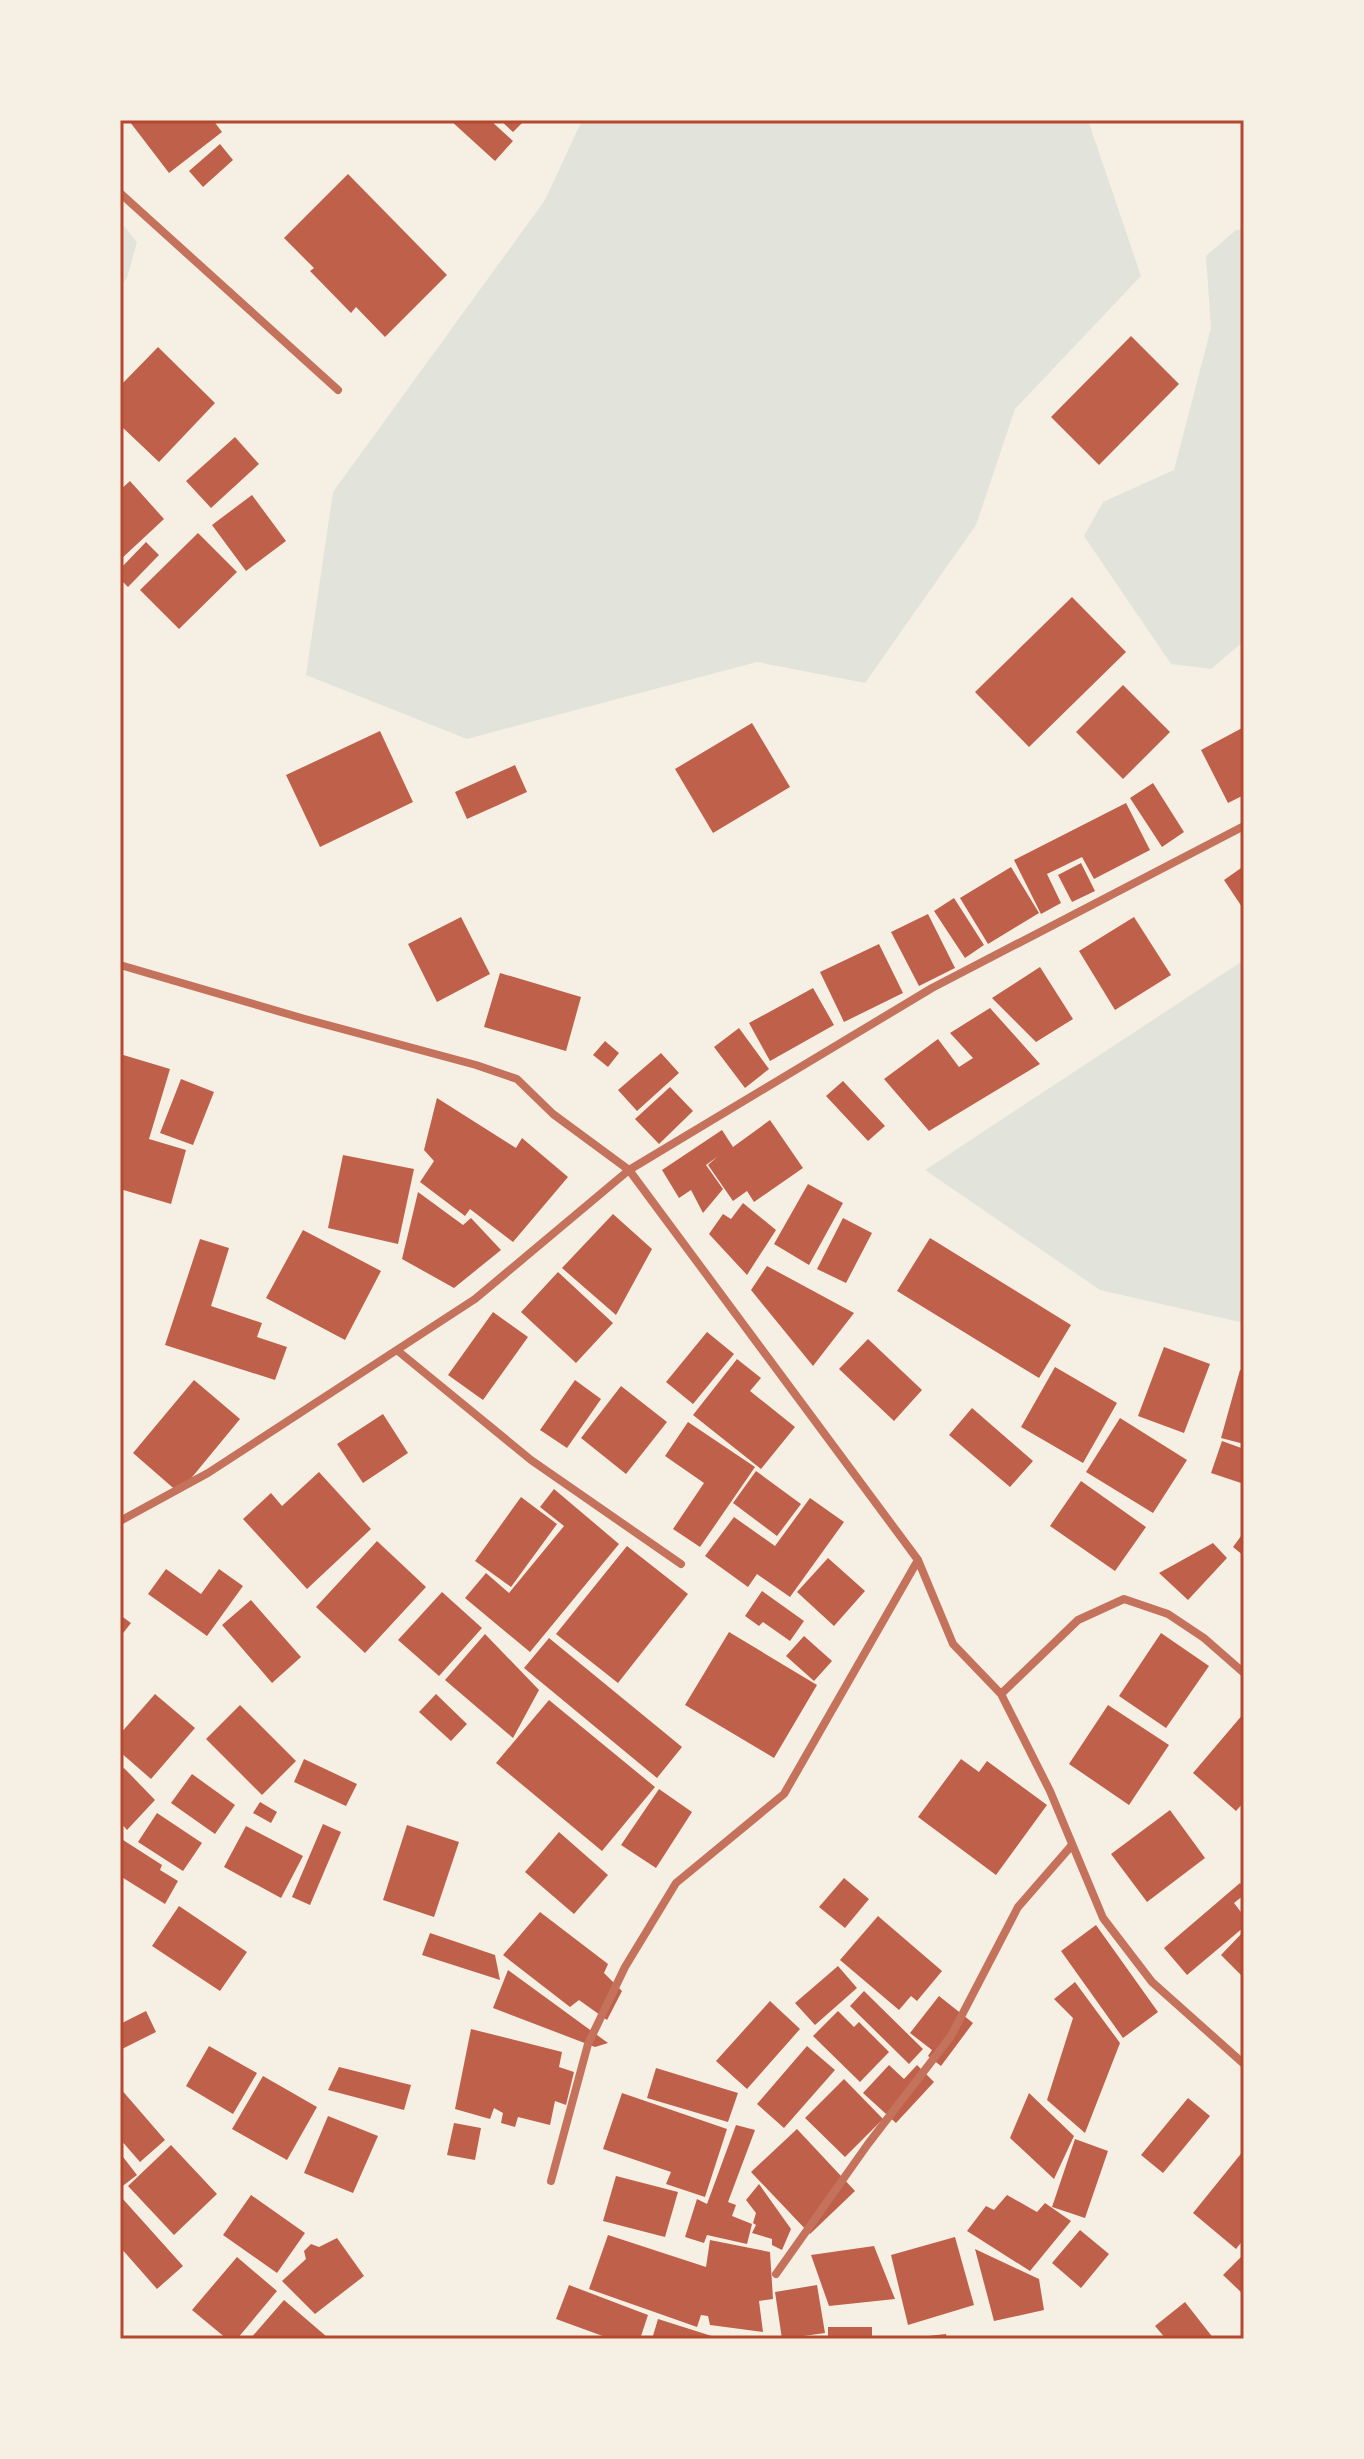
<svg xmlns="http://www.w3.org/2000/svg" width="1364" height="2459" font-family="'Golos Text',sans-serif">
  <style>
    .green { fill: #e2e4dc }
    .building { fill: #bf614a }
    .lines { fill: none; stroke-linecap: round; stroke-linejoin: round }
    .minor { stroke: #c5725c; stroke-width: 8 }
    .neatline { fill: none; stroke: #b5482f; stroke-width: 3 }
  </style>
  <rect width="100%" height="100%" fill="#f6efe4"/>
  <!-- green -->
  <path class="green" d="M582 120H1088L1141 276 1015 409 976 525 865 683 757 662 467 739 306 675 333 492 545 200Z
    M120 221 137 242 127 278 120 288Z
    M1244 229V641L1211 669 1171 664 1084 536 1103 502 1174 470 1211 328 1206 256 1236 230Z
    M1244 960V1323L1100 1290 925 1170Z"/>
  <!-- building -->
  <path class="building" d="M133 120H213L222 132 169 173 130 122Z
    M450 120H490L513 141 495 161Z
    M500 120H525L513 132Z
    M220 144 233 160 203 187 189 171Z
    M348 174 447 275 385 337 356 307 351 313 310 271 314 268 284 238Z
    M1131 336 1179 384 1099 465 1051 417Z
    M158 347 215 403 159 462 120 425V386Z
    M235 437 259 464 211 508 186 481Z
    M130 481 164 519 120 560V490Z
    M252 495 286 541 246 571 212 525Z
    M198 533 237 572 179 629 140 590Z
    M146 542 159 555 128 587 120 579V569Z
    M1072 597 1126 652 1029 747 975 692Z
    M1123 685 1170 732 1123 779 1076 732Z
    M752 723 790 787 713 833 675 769Z
    M1244 727V795L1228 803 1201 750Z
    M380 731 413 802 320 847 286 775Z
    M515 765 527 792 467 819 455 792Z
    M1153 783 1184 832 1162 847 1130 798Z
    M1126 803 1150 850 1094 879 1082 857 1047 874 1061 903 1041 914 1014 860Z
    M1081 863 1095 891 1072 902 1058 875Z
    M1244 866V910L1224 880Z
    M1011 867 1039 913 988 944 960 898Z
    M954 898 984 945 965 958 934 911Z
    M928 914 955 968 919 986 891 932Z
    M461 917 490 974 437 1002 408 944Z
    M1134 917 1171 975 1115 1010 1079 951Z
    M879 944 903 993 844 1022 820 972Z
    M1040 967 1073 1019 1036 1042 992 998Z
    M500 973 581 997 566 1051 484 1027Z
    M813 988 834 1025 770 1061 749 1023Z
    M990 1008 1040 1064 929 1131 884 1079 938 1039 959 1067 973 1058 950 1033Z
    M739 1028 769 1069 745 1088 714 1047Z
    M605 1041 619 1053 608 1067 593 1055Z
    M661 1053 679 1073 637 1111 618 1090Z
    M120 1054 170 1069 149 1139 186 1150 171 1204 120 1189Z
    M181 1079 214 1092 193 1145 160 1133Z
    M843 1081 885 1126 868 1141 826 1096Z
    M670 1087 693 1111 659 1144 635 1119Z
    M437 1098 516 1148 522 1138 568 1177 513 1242 470 1209 465 1216 420 1182 434 1161 424 1150Z
    M770 1120 803 1168 754 1202 747 1191 733 1201 708 1165 717 1157 706 1165 723 1189 703 1213 691 1190 679 1198 662 1170 722 1130 733 1147Z
    M343 1155 414 1169 398 1244 328 1228Z
    M808 1184 843 1203 809 1265 774 1244Z
    M418 1192 463 1225 471 1218 501 1250 454 1288 402 1259Z
    M743 1203 776 1230 747 1275 709 1234 723 1214 731 1219Z
    M613 1214 652 1249 616 1315 562 1268Z
    M843 1218 872 1233 846 1283 817 1269Z
    M303 1230 381 1271 345 1340 266 1298Z
    M930 1238 1071 1325 1039 1378 897 1291Z
    M200 1239 229 1248 211 1306 262 1323 257 1337 287 1347 275 1380 165 1345Z
    M767 1266 854 1313 813 1366 751 1290Z
    M558 1272 613 1323 576 1363 521 1312Z
    M493 1312 528 1337 483 1400 448 1375Z
    M707 1332 734 1354 693 1404 666 1382Z
    M868 1339 922 1390 894 1421 839 1369Z
    M1164 1347 1210 1364 1184 1433 1138 1416Z
    M737 1359 761 1378 750 1391 795 1427 761 1469 693 1415Z
    M1055 1367 1117 1403 1083 1463 1021 1427Z
    M1240 1370 1244 1371V1444L1221 1438Z
    M194 1380 240 1419 179 1493 133 1453Z
    M575 1380 601 1399 567 1448 540 1430Z
    M621 1386 667 1422 626 1474 581 1438Z
    M972 1408 1033 1461 1010 1487 949 1435Z
    M383 1414 408 1453 363 1483 337 1444Z
    M1120 1418 1187 1460 1153 1513 1086 1472Z
    M688 1422 755 1467 700 1547 673 1529 704 1483 665 1456Z
    M1222 1441 1244 1449V1484L1211 1473Z
    M756 1471 801 1504 777 1536 733 1503Z
    M319 1472 371 1529 307 1589 243 1519 271 1493 282 1506Z
    M1081 1481 1146 1527 1115 1571 1050 1526Z
    M554 1489 619 1544 530 1652 465 1598 486 1573 509 1593 564 1526 540 1507Z
    M521 1497 557 1524 511 1587 475 1561Z
    M810 1498 844 1522 790 1597 757 1574 748 1587 705 1556 734 1517 775 1546Z
    M1244 1532V1556L1233 1547Z
    M377 1541 426 1587 365 1653 316 1607Z
    M1213 1543 1227 1558 1188 1600 1159 1573Z
    M627 1546 688 1594 618 1683 556 1634Z
    M828 1558 865 1591 834 1626 797 1592Z
    M166 1569 201 1594 219 1569 243 1586 207 1636 148 1594Z
    M762 1591 804 1621 790 1641 763 1622 759 1626 745 1616Z
    M442 1592 482 1628 439 1676 398 1640Z
    M251 1600 301 1657 272 1683 222 1625Z
    M120 1615 131 1623 120 1637Z
    M729 1632 817 1685 774 1758 685 1705Z
    M1161 1633 1209 1666 1166 1728 1119 1696Z
    M485 1634 539 1690 513 1738 445 1680Z
    M804 1636 832 1661 814 1681 786 1656Z
    M549 1638 682 1747 657 1778 524 1668Z
    M155 1694 195 1728 151 1779 120 1752V1734Z
    M436 1694 467 1724 451 1741 419 1712Z
    M549 1700 655 1787 602 1851 496 1763Z
    M240 1705 296 1761 262 1795 206 1739Z
    M1108 1705 1169 1745 1129 1805 1069 1764Z
    M1244 1713V1802L1236 1811 1193 1773Z
    M304 1759 357 1784 346 1806 294 1782Z
    M961 1759 979 1772 987 1761 1047 1805 996 1875 918 1817Z
    M124 1768 155 1800 127 1830 120 1822V1772Z
    M192 1774 235 1805 215 1834 171 1803Z
    M659 1789 692 1812 656 1868 621 1845Z
    M260 1802 277 1812 271 1823 253 1813Z
    M1170 1810 1205 1858 1147 1902 1111 1854Z
    M157 1813 202 1843 183 1871 138 1842Z
    M323 1824 341 1832 310 1905 292 1897Z
    M407 1825 459 1842 434 1917 383 1900Z
    M246 1826 303 1856 281 1898 224 1867Z
    M559 1832 608 1875 574 1914 525 1872Z
    M120 1838 162 1865 160 1870 178 1881 165 1904 120 1876Z
    M844 1878 869 1899 845 1928 819 1907Z
    M1240 1883 1244 1888V1895L1234 1903 1244 1916V1927L1187 1975 1164 1948Z
    M179 1906 247 1952 220 1991 152 1946Z
    M540 1912 608 1964 604 1973 622 1991 607 2020 579 2000 570 2007 503 1955Z
    M878 1916 942 1971 917 2001 911 1996 899 2010 840 1960Z
    M1096 1925 1158 2012 1123 2038 1061 1951Z
    M1244 1931V1978L1221 1955Z
    M430 1933 495 1955 500 1980 422 1955Z
    M838 1966 857 1988 815 2025 795 2003Z
    M508 1970 608 2043 595 2047 493 2008Z
    M1075 1982 1120 2043 1085 2133 1047 2100 1073 2018 1054 1999Z
    M864 1991 923 2049 909 2064 850 2006Z
    M939 1996 973 2023 941 2066 928 2056 932 2050 910 2033Z
    M770 2001 800 2029 747 2089 716 2061Z
    M146 2011 156 2032 120 2050V2024Z
    M838 2011 854 2027 859 2022 889 2052 860 2082 813 2036Z
    M471 2029 562 2052 559 2067 574 2072 566 2105 555 2101 550 2125 518 2117 515 2127 501 2123 503 2113 494 2108 490 2119 455 2109Z
    M209 2046 257 2073 233 2114 186 2086Z
    M807 2046 835 2070 784 2128 757 2104Z
    M889 2065 904 2079 917 2065 934 2082 896 2123 863 2093Z
    M339 2067 411 2085 404 2110 328 2090Z
    M656 2068 738 2093 728 2122 647 2098Z
    M263 2076 317 2107 287 2160 232 2129Z
    M844 2079 883 2119 845 2157 805 2118Z
    M120 2088 165 2140 140 2162 120 2139Z
    M622 2093 727 2129 705 2197 666 2184 671 2172 603 2149Z
    M1029 2093 1074 2136 1054 2179 1010 2138Z
    M1188 2098 1210 2116 1163 2173 1141 2155Z
    M328 2116 378 2136 353 2193 304 2173Z
    M454 2123 481 2128 475 2160 447 2155Z
    M736 2125 755 2130 728 2202 736 2205 732 2216 752 2224 747 2244 707 2235 704 2243 685 2237 697 2199 707 2204Z
    M797 2129 855 2191 810 2234 751 2172Z
    M1075 2139 1108 2151 1085 2218 1052 2207Z
    M171 2145 217 2194 174 2235 128 2186Z
    M1244 2150V2239L1236 2249 1193 2213Z
    M120 2153 137 2175 120 2188Z
    M616 2176 678 2192 665 2237 603 2221Z
    M759 2184 791 2229 782 2250 772 2245V2239L752 2233 756 2225 753 2223 756 2213 746 2200Z
    M251 2195 305 2233 277 2273 223 2235Z
    M1007 2195 1037 2212 1045 2203 1071 2221 1030 2271 967 2231 986 2206 994 2210Z
    M122 2198 183 2266 157 2289 120 2247V2200Z
    M1080 2230 1109 2254 1081 2288 1052 2263Z
    M608 2235 706 2267 710 2240 770 2252 773 2299 759 2301 763 2332 710 2325 708 2316 701 2315 697 2327 589 2289Z
    M955 2237 974 2305 908 2325 891 2255Z
    M337 2238 364 2276 315 2314 282 2281 306 2259 304 2251 311 2244 319 2247Z
    M874 2246 895 2299 829 2306 811 2255Z
    M975 2249 1039 2279 1044 2310 994 2321Z
    M1244 2254V2295L1223 2275Z
    M237 2257 277 2291 237 2339H227L192 2310Z
    M569 2285 648 2315 640 2339H611L556 2319Z
    M817 2285 825 2333 782 2339 775 2292Z
    M284 2300 327 2337 325 2339H250Z
    M1185 2302 1214 2339H1166L1155 2326Z
    M658 2319 718 2338V2339H652Z
    M828 2327H872V2339H828Z
    M946 2334 947 2339H919V2337Z"/>
  <g class="lines">
    <!-- minor -->
    <path class="minor" d="M120 193 338 390
      M120 965 305 1019 476 1065 517 1079 553 1114 629 1170 918 1560 953 1644 1001 1694 1050 1791 1103 1918 1152 1982 1244 2064
      M398 1351 531 1460 681 1564
      M120 1521 208 1473 475 1299 629 1170 932 988 1244 826
      M1001 1694 1078 1620 1124 1599 1168 1614 1204 1638 1244 1673
      M551 2181 588 2044 625 1967 676 1883 784 1794 918 1560
      M776 2274 868 2144 951 2036 1018 1907 1072 1845"/>
  </g>
  <!-- border -->
  <rect width="1364" height="2459" fill="none" stroke="#f6efe4" stroke-width="244"/>
  <rect x="122" y="122" width="1120" height="2215" class="neatline"/>
</svg>
